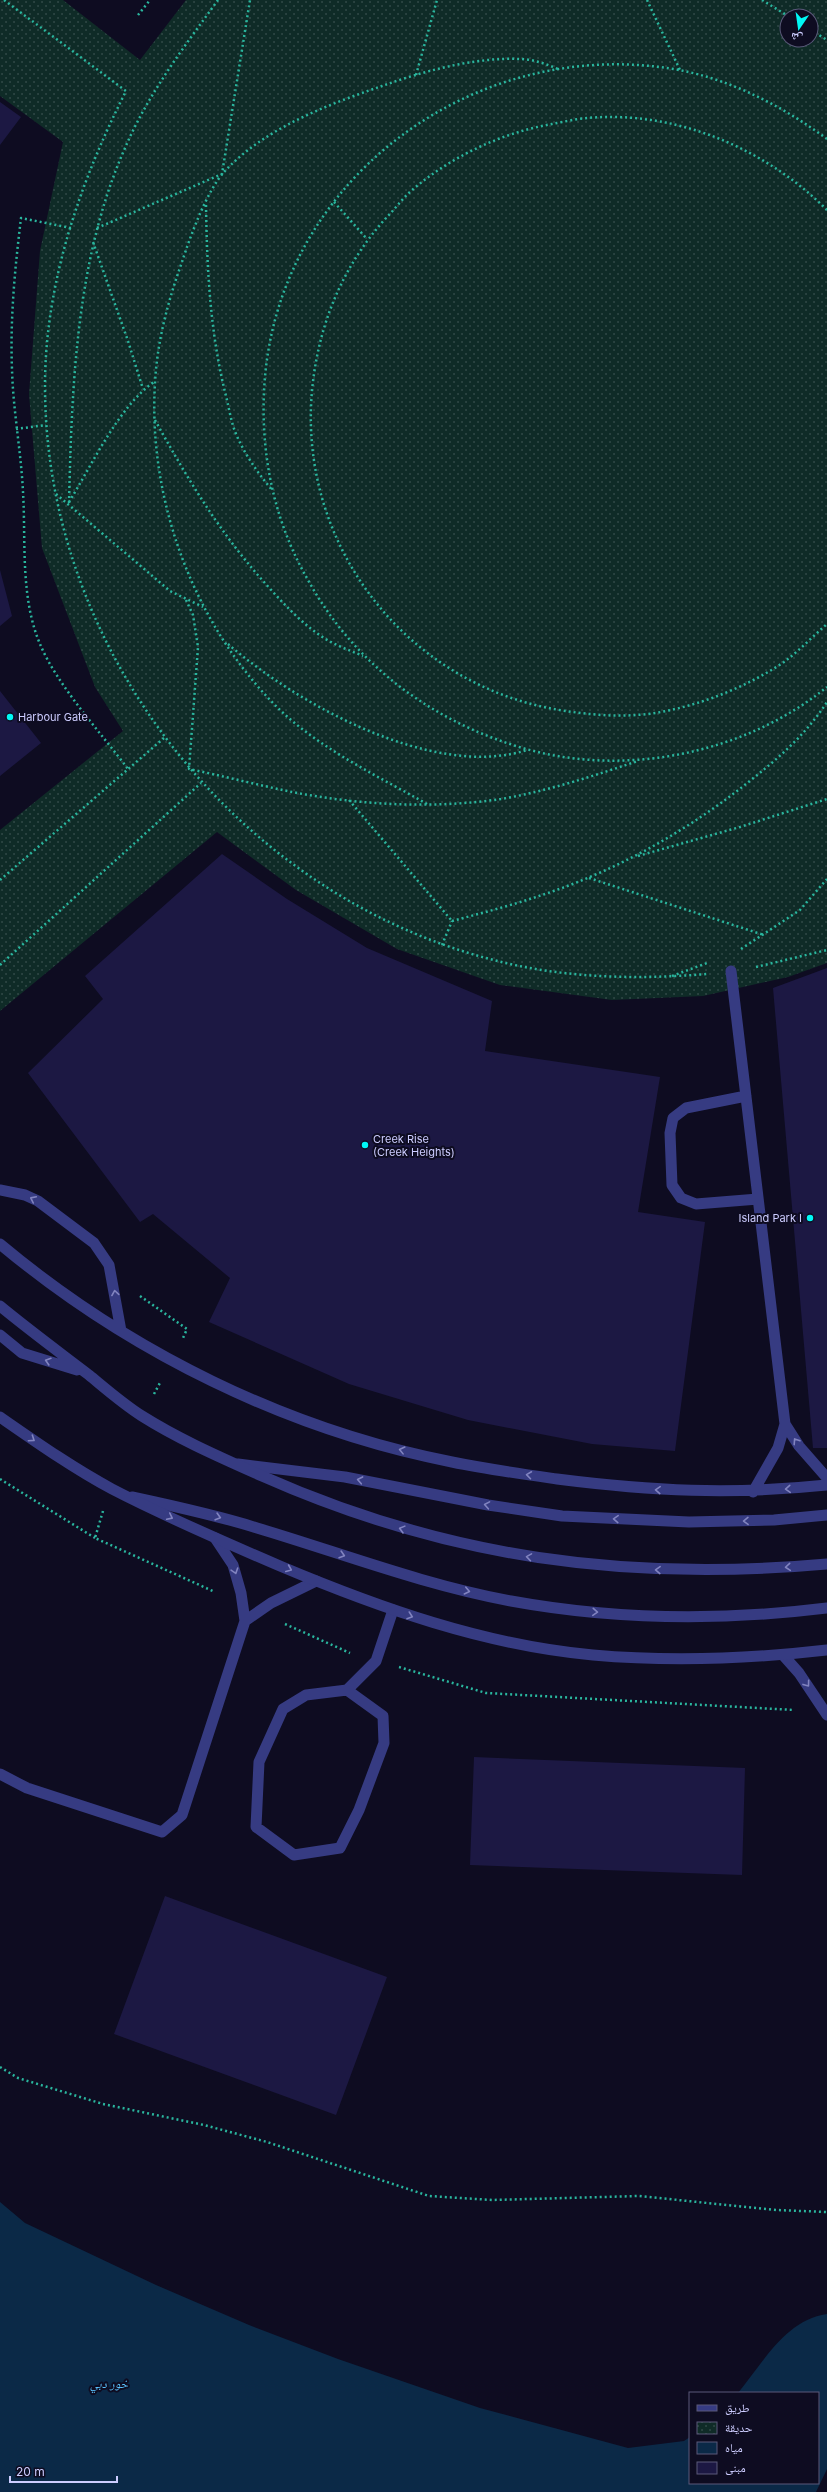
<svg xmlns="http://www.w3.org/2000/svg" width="827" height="2492" font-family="Inter,'Noto Naskh Arabic',sans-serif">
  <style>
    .park { fill: url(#park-dots); fill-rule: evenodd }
    .water { fill: #0b2947 }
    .building { fill: #1c1843 }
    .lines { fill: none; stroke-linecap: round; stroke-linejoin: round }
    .path { stroke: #2ab69e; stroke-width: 2.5; stroke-dasharray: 2 3; stroke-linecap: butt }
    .service { stroke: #363b82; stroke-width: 11 }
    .tertiary { stroke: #363b82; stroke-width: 11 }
    .oneway { stroke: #8284c0 }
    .poi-dot { fill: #00f8f5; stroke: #0e0c21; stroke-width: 1.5 }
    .labels { text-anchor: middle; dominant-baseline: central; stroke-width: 4; stroke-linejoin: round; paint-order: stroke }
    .poi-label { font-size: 11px; fill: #cdcdff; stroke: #0e0c21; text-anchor: start }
    .water-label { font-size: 12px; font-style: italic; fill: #5bc5ff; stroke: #0e0c21 }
  </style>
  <defs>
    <pattern id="park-dots" width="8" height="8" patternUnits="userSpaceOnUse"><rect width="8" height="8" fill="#0f2b27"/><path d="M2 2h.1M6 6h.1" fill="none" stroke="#314947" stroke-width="1.8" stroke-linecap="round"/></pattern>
  </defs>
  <rect width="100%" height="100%" fill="#0e0c21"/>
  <!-- park -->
  <path class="park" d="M0 0H63L140 60 186 0H827V963L788 977 703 996 612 1000 500 985 397 949 296 890 217 832 0 1011V830L123 731 95 687 42 548 29 394 40 251 63 142 0 96ZM787 16H811V40H787Z"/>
  <!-- water -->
  <path class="water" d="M0 2202 25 2223 156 2285 249 2325 338 2359 480 2408 628 2448 684 2441 690 2437V2483H818V2393H738C763 2363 785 2320 827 2314V2469L816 2492H0Z"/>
  <!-- building -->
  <path class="building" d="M0 102 21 117 0 145Z
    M0 570 12 616 0 626Z
    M0 691 41 743 0 776Z
    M222 854 287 899 367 948 492 1001 485 1051 660 1077 638 1212 705 1222 675 1451 592 1444 468 1420 349 1384 209 1322 230 1278 153 1214 140 1222 28 1073 103 999 85 976Z
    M827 968V1448H813L773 988Z
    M474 1757 745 1768 742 1875 470 1865Z
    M165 1896 387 1977 336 2115 114 2034Z"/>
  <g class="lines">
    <!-- path -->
    <path class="path" d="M4 0 126 91C80 182 45 283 45 386 45 648 234 890 486 958 558 978 632 980 707 974
      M647 0 680 70
      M762 0 788 16
      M138 15 150 0
      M811 30 827 40
      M416 75 437 0
      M827 139C784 107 732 80 679 70 475 33 273 181 264 392 261 458 275 523 308 580 353 662 427 718 516 746 620 779 743 755 827 687
      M334 202 367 239
      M206 205C207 269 210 333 226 396 229 408 231 422 236 434 245 455 258 473 272 490
      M827 210C765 148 675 110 587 118 575 119 563 122 552 124 501 133 450 157 411 191 402 199 395 209 387 217 342 266 318 326 312 391 298 548 410 689 566 711 598 716 633 718 666 711 706 703 750 685 784 662 799 651 813 636 827 624
      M71 228 21 218C15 268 10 318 12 369 13 410 21 451 23 492 26 541 20 597 40 644 57 685 101 733 128 769
      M97 228 222 174 250 0
      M93 242 128 341 143 389
      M155 420C187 478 220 533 264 582 282 602 299 621 321 636 334 645 349 650 363 656
      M16 429 46 425
      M56 494 170 591 203 607
      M69 502C92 465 119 406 154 382
      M69 503C72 384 76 259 125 148 148 94 184 47 218 0
      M186 600 193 615 198 647 189 769C223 776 258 785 292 792 359 805 433 809 501 799 548 791 593 776 638 761
      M228 644C297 704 434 780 527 750
      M349 800 452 921
      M427 804C374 774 314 746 272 702 192 619 148 498 155 383 157 342 168 301 182 262 190 237 207 190 225 171 265 128 327 105 382 86 424 71 475 57 520 59 533 59 546 64 558 69
      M638 856 740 827 827 799
      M589 878 764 935
      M0 880 164 738
      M452 921C482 913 513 905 542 895 618 870 689 830 751 780 780 757 807 733 827 702
      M442 945 452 921
      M741 949 800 910 827 879
      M0 965 201 783
      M756 967 827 950
      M672 976 707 963
      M140 1296 187 1329 183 1338
      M154 1394 161 1381
      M0 1479 95 1538
      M103 1511 95 1538 215 1592
      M285 1624 350 1653
      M399 1667 486 1693 794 1710
      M0 2067 18 2078 103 2104 204 2125 267 2142 429 2196 492 2200 639 2196 776 2210 827 2212"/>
    <!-- service -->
    <path class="service" d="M731 971 785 1424 778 1448 753 1492
      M746 1096 686 1108 673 1118 670 1133 672 1185 681 1198 696 1204 758 1199
      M0 1190 25 1195 38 1201 94 1243 109 1265 121 1331
      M0 1244C128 1351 287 1430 452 1462 486 1469 522 1474 557 1479 652 1491 731 1495 827 1485
      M785 1424 799 1446 827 1478
      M238 1464 345 1477 488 1505 562 1516 689 1522 774 1520 827 1515
      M132 1497C174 1506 216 1515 257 1528 341 1553 424 1585 511 1601 615 1620 722 1621 827 1608
      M245 1621 271 1603 316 1581
      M783 1655 799 1673 827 1715
      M347 1690 383 1716 384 1743 359 1810 340 1848 294 1855 256 1827 259 1762 283 1709 306 1695 347 1690 376 1661 393 1610
      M0 1774 27 1788 162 1832 182 1815 245 1621 241 1593 233 1565 215 1538"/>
    <!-- tertiary -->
    <path class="tertiary" d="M0 1306C29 1330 59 1352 89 1375 106 1389 123 1404 142 1416 180 1440 222 1458 262 1476 447 1558 626 1582 827 1564
      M0 1335 22 1353 77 1370
      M0 1417C36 1442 73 1468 112 1489 166 1517 224 1542 280 1566 380 1608 484 1645 593 1655 672 1662 749 1659 827 1650"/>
  </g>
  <!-- one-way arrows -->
  <defs><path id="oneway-chevron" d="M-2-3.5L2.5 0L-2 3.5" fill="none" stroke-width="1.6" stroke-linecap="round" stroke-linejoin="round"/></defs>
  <g class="oneway">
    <use href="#oneway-chevron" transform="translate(33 1199) rotate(-154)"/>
    <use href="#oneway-chevron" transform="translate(115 1293) rotate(-99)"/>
    <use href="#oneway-chevron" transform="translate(48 1361) rotate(-163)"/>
    <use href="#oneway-chevron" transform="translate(32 1439) rotate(34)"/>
    <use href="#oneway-chevron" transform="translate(796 1441) rotate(-123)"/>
    <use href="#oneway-chevron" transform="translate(402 1450) rotate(-166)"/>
    <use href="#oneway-chevron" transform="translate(529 1475) rotate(-172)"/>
    <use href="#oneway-chevron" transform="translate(360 1480) rotate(-169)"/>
    <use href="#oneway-chevron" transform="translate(788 1489) rotate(176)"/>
    <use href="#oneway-chevron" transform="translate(658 1490) rotate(-177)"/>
    <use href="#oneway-chevron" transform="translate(487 1505) rotate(-170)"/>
    <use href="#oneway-chevron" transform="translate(170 1517) rotate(26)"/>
    <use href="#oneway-chevron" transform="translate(218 1517) rotate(16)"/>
    <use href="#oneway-chevron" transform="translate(616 1519) rotate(-177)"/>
    <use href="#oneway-chevron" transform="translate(746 1521) rotate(179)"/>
    <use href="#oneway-chevron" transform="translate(402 1529) rotate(-165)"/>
    <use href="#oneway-chevron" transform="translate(342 1555) rotate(17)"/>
    <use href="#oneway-chevron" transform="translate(529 1557) rotate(-171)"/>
    <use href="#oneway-chevron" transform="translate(788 1567) rotate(175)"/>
    <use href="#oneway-chevron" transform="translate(289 1569) rotate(23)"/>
    <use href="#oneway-chevron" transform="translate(658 1570) rotate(-178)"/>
    <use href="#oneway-chevron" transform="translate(235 1571) rotate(72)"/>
    <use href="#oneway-chevron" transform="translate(467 1591) rotate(13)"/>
    <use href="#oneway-chevron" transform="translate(595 1612) rotate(4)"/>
    <use href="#oneway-chevron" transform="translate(410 1616) rotate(19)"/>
    <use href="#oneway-chevron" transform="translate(807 1684) rotate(54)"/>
  </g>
  <!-- markers -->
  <g class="poi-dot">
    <circle cx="10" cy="717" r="4"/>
    <circle cx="365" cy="1145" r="4"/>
    <circle cx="810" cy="1218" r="4"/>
  </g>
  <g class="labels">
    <!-- poi labels -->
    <g class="poi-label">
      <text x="18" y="717">Harbour Gate</text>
      <text x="373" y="1139">Creek Rise<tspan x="373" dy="13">(Creek Heights)</tspan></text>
      <text x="802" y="1218" text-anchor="end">Island Park I</text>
    </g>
    <!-- water labels -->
    <g class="water-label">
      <text x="109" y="2383">خور دبي</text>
    </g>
  </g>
  <!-- legend -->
  <rect x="689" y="2392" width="130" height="92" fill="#0e0c21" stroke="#5a597a"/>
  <rect x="697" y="2405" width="20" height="6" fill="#363b82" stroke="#5a597a"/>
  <text x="725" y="2412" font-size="12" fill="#cdcdff">طريق</text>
  <rect x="697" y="2422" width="20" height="12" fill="url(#park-dots)" stroke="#5a597a"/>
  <text x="725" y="2432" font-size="12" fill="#cdcdff">حديقة</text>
  <rect x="697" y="2442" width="20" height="12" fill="#0b2947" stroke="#5a597a"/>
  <text x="725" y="2452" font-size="12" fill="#cdcdff">مياه</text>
  <rect x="697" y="2462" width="20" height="12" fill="#1c1843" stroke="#5a597a"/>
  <text x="725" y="2472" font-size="12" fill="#cdcdff">مبنى</text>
  <!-- north arrow -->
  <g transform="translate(799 28) rotate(193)"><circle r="19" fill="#0e0c21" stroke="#5a597a"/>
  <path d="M0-3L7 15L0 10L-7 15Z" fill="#00f8f5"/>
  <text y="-6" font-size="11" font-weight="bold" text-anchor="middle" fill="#cdcdff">ش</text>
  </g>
  <!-- scale -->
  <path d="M10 2476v6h107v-6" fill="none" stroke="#cdcdff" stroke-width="2"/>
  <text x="16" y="2476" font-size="12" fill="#cdcdff" stroke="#0e0c21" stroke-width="3" paint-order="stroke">20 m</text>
</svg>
